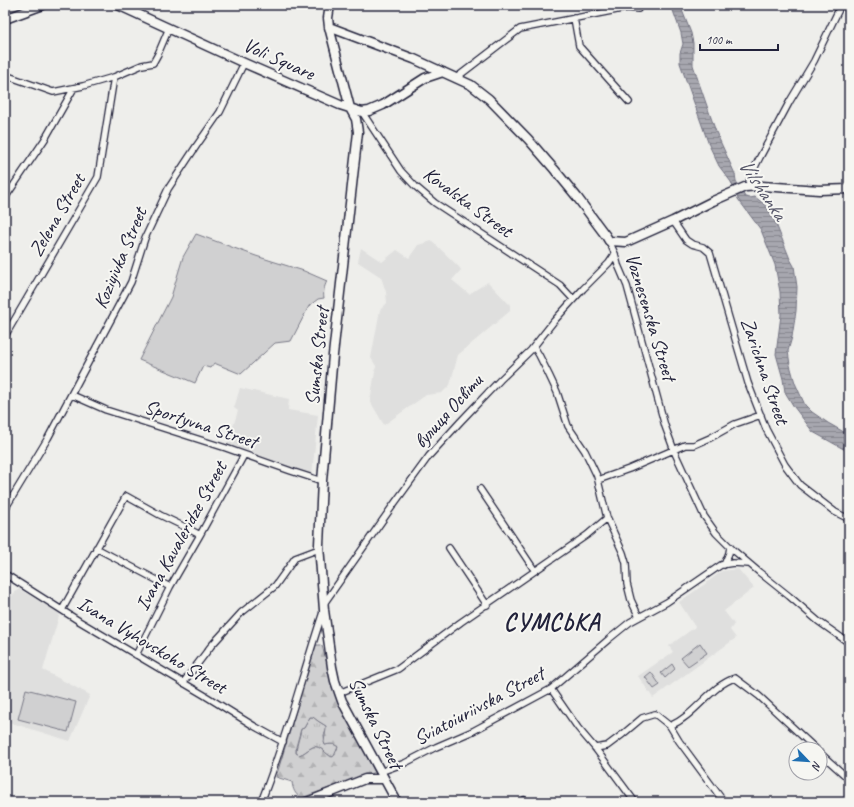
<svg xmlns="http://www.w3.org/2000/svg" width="854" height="807" font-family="Caveat,sans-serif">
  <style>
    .built { fill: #dfdfde }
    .grass { fill: url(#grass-tufts); stroke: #797986 }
    .forest { fill: url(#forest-firs); stroke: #797986; fill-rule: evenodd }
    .pitch { fill: #d0d0d1; stroke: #797986 }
    .water { fill: url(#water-rules); stroke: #727281 }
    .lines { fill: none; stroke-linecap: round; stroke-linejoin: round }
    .street-casing { stroke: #22223b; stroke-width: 8 }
    .secondary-casing { stroke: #22223b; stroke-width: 11 }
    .street { stroke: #f6f6f2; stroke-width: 5.5 }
    .secondary { stroke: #f6f6f2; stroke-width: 8 }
    .labels { text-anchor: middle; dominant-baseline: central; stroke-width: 4; stroke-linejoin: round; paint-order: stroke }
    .street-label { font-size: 20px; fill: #22223b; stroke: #f6f6f2 }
    .water-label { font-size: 21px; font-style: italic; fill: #575769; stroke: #f6f6f2 }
    .district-label { font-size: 24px; font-weight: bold; letter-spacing: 1px; fill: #22223b; stroke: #f6f6f2 }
  </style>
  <defs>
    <pattern id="grass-tufts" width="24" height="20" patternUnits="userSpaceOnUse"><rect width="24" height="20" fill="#d0d0d1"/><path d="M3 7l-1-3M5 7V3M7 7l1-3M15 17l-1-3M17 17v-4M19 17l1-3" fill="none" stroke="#b2b2b4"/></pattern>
    <pattern id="forest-firs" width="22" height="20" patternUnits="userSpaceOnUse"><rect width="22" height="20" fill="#d0d0d1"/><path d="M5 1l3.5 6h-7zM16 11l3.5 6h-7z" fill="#b2b2b4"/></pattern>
    <pattern id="water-rules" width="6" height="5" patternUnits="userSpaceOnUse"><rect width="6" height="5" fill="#a7a7af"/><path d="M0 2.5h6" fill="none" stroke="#888890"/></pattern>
  </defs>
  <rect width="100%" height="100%" fill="#eeeeeb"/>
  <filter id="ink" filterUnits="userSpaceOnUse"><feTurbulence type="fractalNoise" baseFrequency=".025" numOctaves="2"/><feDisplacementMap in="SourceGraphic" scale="8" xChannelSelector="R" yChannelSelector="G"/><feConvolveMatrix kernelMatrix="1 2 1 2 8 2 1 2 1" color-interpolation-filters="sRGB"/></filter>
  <g filter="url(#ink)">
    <!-- built -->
    <path class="built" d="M432 241 459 267 461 270 452 280 469 294 488 282 510 305V311L458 355 450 385 442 393 426 395 384 425 370 401 376 366 371 358 380 310 387 303 386 292 381 277 358 262 361 248 382 262 397 250 409 258 418 245Z
      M240 388 289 399 288 410 318 415 312 476 227 445 238 411 234 408Z
      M738 569 754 588 724 611 734 624 730 630 736 638 653 698 638 676 673 652 669 646 695 627 679 602 705 584 722 571Z
      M19 589 60 613 43 670 90 695 70 741 5 721V605L11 596Z"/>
    <!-- grass -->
    <path class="grass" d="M310 717H313L318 721 326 726 327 729 324 735 325 745C330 744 334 743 338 747L335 756 332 757C326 755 321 745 313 747 308 749 304 754 299 755L296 753C296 745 300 737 301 729L304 728Z"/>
    <!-- forest -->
    <path class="forest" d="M316 645H320L322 646 337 697 375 772 301 798C295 794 293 790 292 782L276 777ZM310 717H313L318 721 326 726V729L324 742 325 745C330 744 334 743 338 747L334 756 332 757C326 755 321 745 313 747 308 749 304 754 299 755L296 753V747L301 729 304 728Z"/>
    <!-- pitch -->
    <path class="pitch" d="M196 234 256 256 304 271 327 281C324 287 323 292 324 298L318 299 309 306 291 341 275 343 241 374 214 363 210 368 203 366 195 383 139 360 171 297 183 257Z
      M700 643 707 653 688 666 681 658Z
      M672 664 675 669 665 678 661 673Z
      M651 672 660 685 654 689 645 677Z
      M26 689 76 702 68 732 18 719Z"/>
    <!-- water -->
    <path class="water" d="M671 5H680L691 33 693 43V65L699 83 716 132 735 174 736 181 745 197 750 198 755 197 764 204 772 214 790 259 794 266 797 287 796 311 792 337 788 351 790 365 795 383 805 405 812 412 828 423 849 435V452L813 432 794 407 785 392 783 379 776 354 781 315 780 292 775 265 761 230 738 199 731 182 719 166 709 145 680 63V53L683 44 681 33Z"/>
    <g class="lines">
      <!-- street casing -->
      <g class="street-casing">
        <path id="street" d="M574 18 579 46 629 102
          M5 75 53 92 83 86 114 77 142 65 153 63 158 54 169 28
          M456 78 520 29 627 8 638 9
          M362 112 401 171 415 186 435 203 560 285 573 299
          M748 186 751 175 760 157 790 101 814 61 841 5
          M5 198 45 139 74 88
          M673 221 686 240 692 244 703 247 710 253 748 383 766 429 785 465 800 485 835 512 849 519
          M609 241 615 254 618 265 627 286 665 426 675 453 704 516 716 533 732 549 759 572 789 596 818 621 849 643
          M5 336 98 177 114 77
          M534 347 539 355 549 375 557 392 568 426 585 451 597 476 607 518 623 553 626 563 627 584 631 600 639 617
          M72 395 106 410 226 448 291 471 322 481
          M598 480 629 469 685 445H694L710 438 735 424 761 415
          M480 489 509 532 535 571
          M5 509 48 438 131 282 145 238 168 189 197 145 220 112 244 63
          M96 548 170 587
          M449 548 487 605
          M724 565 729 553 730 547
          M5 574 79 621 204 695 254 726 283 742
          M323 605 394 504 429 456 460 422 500 380 531 350 554 321 583 289 609 263 615 254
          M62 610 126 496 160 515 187 528 200 535
          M136 655 170 587 200 535 244 455
          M183 683 211 646 241 613 275 586 295 558 319 549
          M551 689 578 728 595 748 635 802
          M339 693 398 669 461 622 587 535 607 518
          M670 726C696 715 710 686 735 678L759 696 816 749
          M595 748 607 746 623 734 642 718 655 714 670 726 679 741 724 802
          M820 753 849 779
          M380 772 405 763 436 747 473 731 551 689 609 639 630 622 667 602 721 565 733 563 749 564
          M261 802C286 740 302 675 323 612
          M521 802 524 800"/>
      </g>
      <!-- secondary casing -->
      <g class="secondary-casing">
        <path id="secondary" d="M118 5 244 63 340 105 362 112 369 111 383 105 425 78 443 72
          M330 5 328 18 329 27 350 108 356 119 358 132 333 355 322 481 319 545 324 610 332 667 335 681 342 701 348 712 397 802
          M5 19 43 5
          M329 27 414 59 471 85 489 99 528 139 554 169 577 197 597 224 606 236 609 241 626 242 673 221 713 201 745 187 762 186 819 190 849 189
          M307 802 365 779H384"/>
      </g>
      <!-- street -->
      <use href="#street" class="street"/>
      <!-- secondary -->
      <use href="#secondary" class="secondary"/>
    </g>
  </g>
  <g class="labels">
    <!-- street labels -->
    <g class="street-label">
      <text transform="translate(279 59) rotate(24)">Voli Square</text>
      <text transform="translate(468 202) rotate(36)">Kovalska Street</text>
      <text transform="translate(57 215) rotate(-60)">Zelena Street</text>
      <text transform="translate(120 258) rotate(-67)">Koziyivka Street</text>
      <text transform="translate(651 317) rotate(73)">Voznesenska Street</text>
      <text transform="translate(317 356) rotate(-84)">Sumska Street</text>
      <text transform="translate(765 371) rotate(71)">Zarichna Street</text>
      <text transform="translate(448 411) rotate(-48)">вулиця Освіти</text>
      <text transform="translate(201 424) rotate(18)">Sportyvna Street</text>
      <text transform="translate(181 536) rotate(-61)">Ivana Kavaleridze Street</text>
      <text transform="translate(152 645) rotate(31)">Ivana Vyhovskoho Street</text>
      <text transform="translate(479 706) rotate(-28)">Sviatoiuriivska Street</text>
      <text transform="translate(376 723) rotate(64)">Sumska Street</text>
    </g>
    <!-- water labels -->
    <g class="water-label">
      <text transform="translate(763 189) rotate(56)">Vilshanka</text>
    </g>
    <!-- district labels -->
    <g class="district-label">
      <text x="552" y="622">СУМСЬКА</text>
    </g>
  </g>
  <!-- margin -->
  <rect width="854" height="807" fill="none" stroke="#f6f6f2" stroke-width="20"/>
  <rect x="10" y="10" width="834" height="787" fill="none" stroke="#22223b" stroke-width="1.5" filter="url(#ink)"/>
  <!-- north arrow -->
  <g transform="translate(808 761) rotate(115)"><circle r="19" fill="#f6f6f2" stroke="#a1a1a9"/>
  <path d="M0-3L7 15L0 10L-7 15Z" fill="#1f6fb2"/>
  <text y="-6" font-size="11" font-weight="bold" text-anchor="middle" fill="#22223b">N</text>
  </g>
  <!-- scale -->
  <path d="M700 44v6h78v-6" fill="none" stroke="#22223b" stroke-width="2"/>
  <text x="706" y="44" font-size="12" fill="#22223b" stroke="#f6f6f2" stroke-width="3" paint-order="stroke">100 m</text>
</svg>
